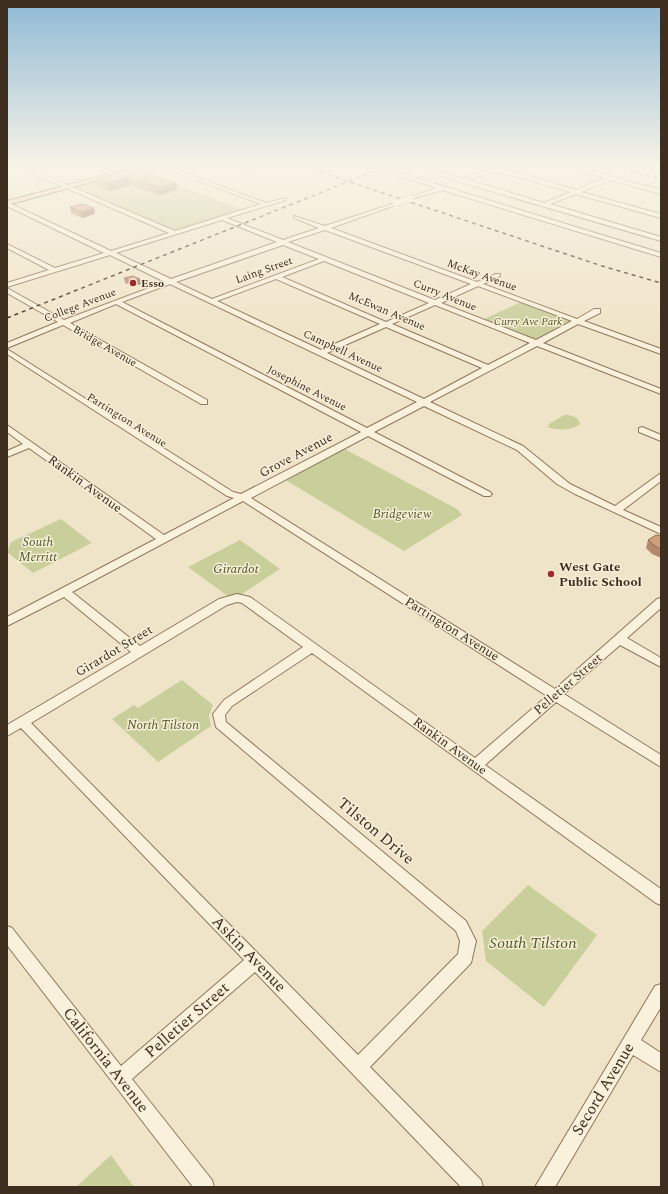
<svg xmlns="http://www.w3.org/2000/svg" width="668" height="1194" font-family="Spectral,serif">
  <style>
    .green { fill: #c9cf9b }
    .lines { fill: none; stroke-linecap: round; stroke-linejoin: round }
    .minor-casing { stroke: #8d765c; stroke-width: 2 }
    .major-casing { stroke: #5b4430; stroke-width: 2 }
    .minor { fill: #faf1dc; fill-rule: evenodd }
    .major { fill: #f3d9a0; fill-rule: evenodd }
    .rail { stroke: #3d2e20; stroke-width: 1.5; stroke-dasharray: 4 4; stroke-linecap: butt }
    .minor-bridge-casing { stroke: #8d765c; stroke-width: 7; stroke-linecap: butt }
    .minor-bridge { stroke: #faf1dc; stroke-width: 6 }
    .wall { fill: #b2896c }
    .shaded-wall { fill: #916f58 }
    .building { fill: #cf9f7d; stroke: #916f58 }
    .poi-dot { fill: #9e2a2b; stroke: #f7eed8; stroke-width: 1.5 }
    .labels { text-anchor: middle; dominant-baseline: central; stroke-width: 3; stroke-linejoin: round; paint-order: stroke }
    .far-street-label { font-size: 11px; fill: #3d2e20; stroke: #f7eed8 }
    .far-poi-label { font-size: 11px; font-weight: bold; fill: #3d2e20; stroke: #f7eed8; text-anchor: start }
    .far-park-label { font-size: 11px; font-style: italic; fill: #4d5a26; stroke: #f7eed8 }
    .street-label { font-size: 13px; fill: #3d2e20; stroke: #f7eed8 }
    .park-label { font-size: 13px; font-style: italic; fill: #4d5a26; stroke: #f7eed8 }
    .poi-label { font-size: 13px; font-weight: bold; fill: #3d2e20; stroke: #f7eed8; text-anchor: start }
    .near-street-label { font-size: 16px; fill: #3d2e20; stroke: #f7eed8 }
    .near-park-label { font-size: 16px; font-style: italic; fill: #4d5a26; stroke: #f7eed8 }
  </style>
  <rect width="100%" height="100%" fill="#f0e4c8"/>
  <!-- green -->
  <path class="green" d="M150 167H159L168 170 150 175 244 210 175 232 72 188Z
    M521 302 568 319 570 321 533 340 482 320Z
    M564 415C571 415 578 416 580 424 573 430 557 431 548 427L549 424Z
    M341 447 457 509 462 515 404 551 282 478Z
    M61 519 92 543 33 573 7 552 11 542Z
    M240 540 280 569 239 596 229 597 188 567Z
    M182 680 213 705 209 716 211 726 158 762 112 719 134 705 138 708Z
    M528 885 597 935 544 1007 486 961 482 931Z
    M111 1155 134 1187H76Z"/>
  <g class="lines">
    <!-- minor casing -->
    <g class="minor-casing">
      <path id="minor" d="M18 167H25L175 231 261 204 162 167H169L266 203 286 198V200L227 218 283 240 319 228 294 218V216L325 226 398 202V204L331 228 477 282 496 274H500V276L483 284 577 319 594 309H600V313L584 321 661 349V354L578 324 543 343 661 389V394L537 346 430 402 523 446 570 484 615 506 661 473V481L623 510 661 527V534L575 494 557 484 517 450 424 406 374 432 490 492 492 494 490 496H484L368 436 251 498 555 689 657 599 661 598V608L627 638 661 658V667L620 645 564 694 661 755V767L556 702 485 765 661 889V905L656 903 312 653 232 706 225 715 226 722 466 921 476 941 471 963 370 1067 481 1180 483 1187H461L255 972 132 1079 212 1180 214 1187H193L7 945V926L12 928 121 1066 244 960 21 728 7 736V725L131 652 64 597 7 626V617L156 539 29 448 7 457V451L23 444 7 432V425L164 535 234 498 227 496 7 354V349L233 492 241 494 361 432 116 304 70 323 207 400V404H201L63 325 7 348V343L58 322 7 293V288L64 320 165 282 110 255 7 287V283L49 270 7 248V244L55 268 104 253 7 206V202L111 251 169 233ZM222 220 277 242 171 279 116 253ZM325 230 471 284 435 300 288 242ZM283 245 319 259 212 299 176 282ZM324 261 429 303 386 322 282 277ZM276 279 380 324 321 350 217 301ZM170 284 417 402 367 428 122 302ZM478 286 572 321 536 340 441 303ZM435 305 530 343 488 365 392 324ZM386 327 482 368 424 399 327 353ZM243 501 547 696 475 758 250 597 237 594 219 599 140 646 72 592ZM237 602 242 603 303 647 224 700 213 714 216 727 456 931 460 941 458 954 358 1055 31 723 227 605Z
        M92 167H99L117 175 112 176Z
        M239 167H247L253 170 250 172Z
        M372 167H380L661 253V257L442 190 408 200V198L437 188Z
        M416 167H424L463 179 491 169 486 167H497L576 190 605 178 567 167H576L661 190V194L611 180 581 192 661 214V218L576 194 550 204 661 237V241L460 182ZM496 171 571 192 544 203 469 180Z
        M642 427 661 435V441L639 432V428Z
        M661 984V1007L641 1040 661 1053V1072L633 1055 555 1187H535L655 986Z"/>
    </g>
    <!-- major casing -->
    <g class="major-casing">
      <path id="major" d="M136 167H147L7 205V201Z"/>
    </g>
    <!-- minor -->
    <use href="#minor" class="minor"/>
    <!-- major -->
    <use href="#major" class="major"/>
    <!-- rail -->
    <path class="rail" d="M305 167 602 266 661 283
      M615 167 661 179
      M7 318 385 167"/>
    <!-- minor-bridge casing -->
    <g class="minor-bridge-casing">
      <path id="minor-bridge" d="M396 203 410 199"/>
    </g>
    <!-- minor-bridge -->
    <use href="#minor-bridge" class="minor-bridge"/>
  </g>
  <!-- wall -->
  <path class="wall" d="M133 168 176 183 177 190 160 195 131 185 110 191 98 186 97 179Z
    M70 207 94 208 95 214 82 218 71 213Z
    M124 278 141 284 133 286 125 283Z
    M661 536V558L652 554 646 548 648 540Z"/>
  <!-- shaded-wall -->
  <path class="shaded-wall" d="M130 177 131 185 110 191 108 183Z
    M176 183 177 190 160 195 159 188Z
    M94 208 95 214 82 218 81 212Z
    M140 279 141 284 133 286 132 282Z"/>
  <!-- building -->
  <path class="building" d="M133 168 176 183 159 188 130 177 108 183 97 179Z
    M83 204 94 208 81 212 70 207Z
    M133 276 140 279 132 282 124 278Z
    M656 535 661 536V549L655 546 648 540Z"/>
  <!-- sky -->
  <linearGradient id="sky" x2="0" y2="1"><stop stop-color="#8fbad6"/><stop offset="0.5" stop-color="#f8f3e6"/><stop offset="1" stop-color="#f8f3e6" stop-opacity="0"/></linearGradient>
  <rect width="668" height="334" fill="url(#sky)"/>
  <!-- markers -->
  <g class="poi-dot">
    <circle cx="133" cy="283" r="4"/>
    <circle cx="551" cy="574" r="4"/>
  </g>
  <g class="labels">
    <!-- far-street labels -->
    <g class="far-street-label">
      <text transform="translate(264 270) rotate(-20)">Laing Street</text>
      <text transform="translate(482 275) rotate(20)">McKay Avenue</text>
      <text transform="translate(445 295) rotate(22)">Curry Avenue</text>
      <text transform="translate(80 305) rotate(-21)">College Avenue</text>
      <text transform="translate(387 311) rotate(23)">McEwan Avenue</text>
      <text transform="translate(105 346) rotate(30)">Bridge Avenue</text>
      <text transform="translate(343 351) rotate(25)">Campbell Avenue</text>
      <text transform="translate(307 388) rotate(27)">Josephine Avenue</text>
      <text transform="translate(127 420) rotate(32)">Partington Avenue</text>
    </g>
    <!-- far-poi labels -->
    <g class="far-poi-label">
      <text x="141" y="283">Esso</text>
    </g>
    <!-- far-park labels -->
    <g class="far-park-label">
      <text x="528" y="321">Curry Ave Park</text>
    </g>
    <!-- street labels -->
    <g class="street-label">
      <text transform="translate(296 455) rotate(-28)">Grove Avenue</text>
      <text transform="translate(85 484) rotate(36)">Rankin Avenue</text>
      <text transform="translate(452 629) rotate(32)">Partington Avenue</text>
      <text transform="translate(114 651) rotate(-31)">Girardot Street</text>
      <text transform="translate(568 684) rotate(-41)">Pelletier Street</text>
      <text transform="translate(450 746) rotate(36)">Rankin Avenue</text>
    </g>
    <!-- park labels -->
    <g class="park-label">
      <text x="402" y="514">Bridgeview</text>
      <text x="38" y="542">South<tspan x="38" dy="15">Merritt</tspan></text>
      <text x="236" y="569">Girardot</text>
      <text x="163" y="725">North Tilston</text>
    </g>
    <!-- poi labels -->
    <g class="poi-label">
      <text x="559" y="567">West Gate<tspan x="559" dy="15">Public School</tspan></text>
    </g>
    <!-- near-street labels -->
    <g class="near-street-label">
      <text transform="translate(376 831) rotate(40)">Tilston Drive</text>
      <text transform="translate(249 954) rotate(46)">Askin Avenue</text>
      <text transform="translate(187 1020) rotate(-41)">Pelletier Street</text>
      <text transform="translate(106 1060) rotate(52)">California Avenue</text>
      <text transform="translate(603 1089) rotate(-59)">Secord Avenue</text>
    </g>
    <!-- near-park labels -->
    <g class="near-park-label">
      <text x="533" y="943">South Tilston</text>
    </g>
  </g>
  <!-- border -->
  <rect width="668" height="1194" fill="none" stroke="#3d2e20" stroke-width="16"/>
</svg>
